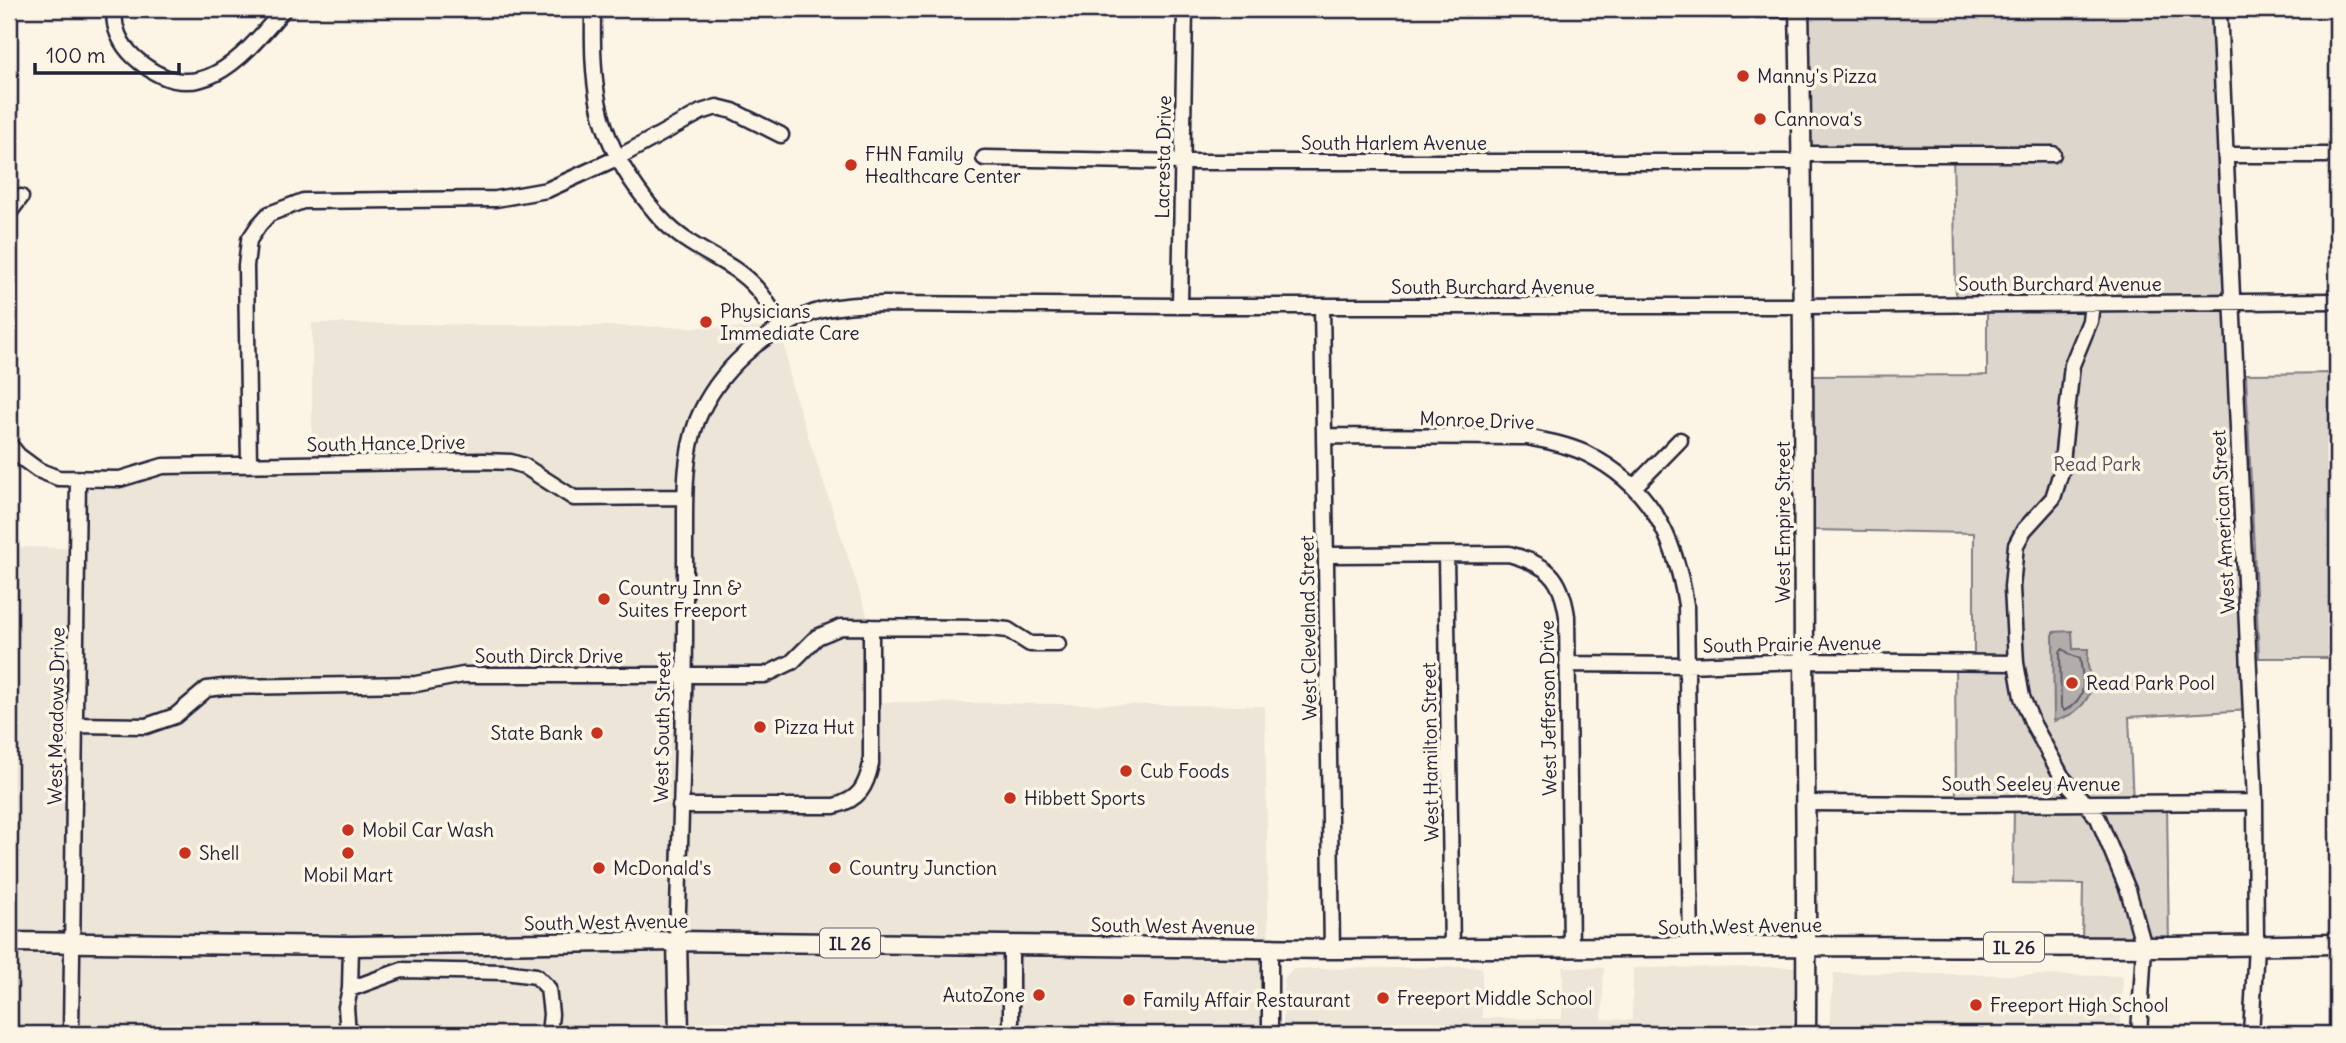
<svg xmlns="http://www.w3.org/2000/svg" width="2346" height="1043" font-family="Delius,sans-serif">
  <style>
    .built { fill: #ece5d8 }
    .green { fill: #dcd6cc; stroke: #7f7c84; stroke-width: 2 }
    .water { fill: #b2adab; stroke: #78757e; stroke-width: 2 }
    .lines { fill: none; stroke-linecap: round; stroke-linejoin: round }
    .shore { stroke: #5c5a68; stroke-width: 2 }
    .minor-casing { stroke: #22223b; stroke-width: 19 }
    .major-casing { stroke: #22223b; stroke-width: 23 }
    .minor { stroke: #fcf5e5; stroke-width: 14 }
    .major { stroke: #fcf5e5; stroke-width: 18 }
    .poi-dot { fill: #c8321e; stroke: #fcf5e5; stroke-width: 2.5 }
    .labels { text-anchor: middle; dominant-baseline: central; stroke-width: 7; stroke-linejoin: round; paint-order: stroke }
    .shield { fill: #fcf5e5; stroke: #63616e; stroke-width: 2 }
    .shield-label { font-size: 18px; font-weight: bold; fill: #22223b }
    .poi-label { font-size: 19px; fill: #22223b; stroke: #fcf5e5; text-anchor: start }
    .street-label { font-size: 19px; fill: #22223b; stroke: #fcf5e5 }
    .park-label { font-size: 19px; fill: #504f5f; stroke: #fcf5e5 }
  </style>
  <rect width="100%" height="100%" fill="#fcf5e5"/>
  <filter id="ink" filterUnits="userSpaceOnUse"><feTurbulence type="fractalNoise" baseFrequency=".0143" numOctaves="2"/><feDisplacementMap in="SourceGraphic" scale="14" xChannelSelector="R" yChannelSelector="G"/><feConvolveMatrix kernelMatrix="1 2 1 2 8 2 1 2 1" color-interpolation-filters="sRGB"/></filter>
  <g filter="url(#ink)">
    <!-- built -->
    <path class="built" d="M312 323 782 328 791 384 871 627V702L1265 706 1270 1034H9V547L77 548 78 479 163 466 312 463Z
      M1482 967V1018L1562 1019 1563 967 1604 968 1602 1019 1632 1020 1633 968 1797 967 1792 1034H1283L1284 979 1292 969Z
      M1834 973 2123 976 2120 1034H1829Z"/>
    <!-- green -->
    <path class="green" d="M1802 9H2217L2251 710 2129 717 2133 803H2167L2169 947H2082L2083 884 2013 883 2014 804H1956L1955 664 1974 663V533L1812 530 1811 376 1987 375V304H1956L1953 153 1803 154Z
      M2337 373V658H2259L2246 374Z"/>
    <!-- water -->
    <path class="water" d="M2072 631 2073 649H2088C2088 654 2087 661 2088 666 2089 673 2091 670 2091 677 2094 701 2074 716 2054 721L2053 632Z"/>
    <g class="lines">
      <!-- shore -->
      <path class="shore" d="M2063 649 2071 655 2080 658C2083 681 2090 697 2064 711L2061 707 2060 652Z"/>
      <!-- minor casing -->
      <g class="minor-casing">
        <path id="minor" d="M115 9C112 27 121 45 134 57 197 115 244 56 284 9
          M593 9C592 82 594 129 638 190 652 209 666 227 686 240 709 256 737 266 756 288 767 299 774 315 782 328
          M1710 9H1799
          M2219 9 2255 802 2256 946 2251 1034
          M1803 154H2053
          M2226 155H2337
          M984 158 1182 162H1803
          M9 213 21 197
          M2092 303 2090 321 2072 365 2061 472 2053 498 2024 530 2016 545 2012 587 2016 663 2022 697 2033 724 2062 777 2098 818 2128 890 2144 947 2139 1034
          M1180 306 1185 9
          M1322 306 1332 949
          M1325 436 1527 437C1547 441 1567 445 1585 453 1650 485 1675 536 1686 605L1691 948
          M9 444 19 456 38 470 58 478 120 479 163 466 483 461 511 462 524 466 574 498 685 497
          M249 464 246 266 249 240 259 225 269 214 303 201 496 199 547 190 617 158 701 112 717 107 733 111 781 135
          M1634 487 1680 440
          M1327 555 1509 554C1547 565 1561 575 1567 616L1571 949
          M1446 555 1452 949
          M1567 664 1687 665 1804 661 2016 663
          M76 725 146 726 175 716 207 689 223 687 416 684 463 675H765L792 662 817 637 841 627 989 628 1008 630 1030 644H1058
          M1807 803 1956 804 2255 802
          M680 806H834C859 800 866 787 871 764V627
          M677 941C680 840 684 739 685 638 685 603 685 567 685 532 685 496 684 456 697 421 717 371 764 330 815 312 837 305 861 305 883 304L1180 306H1804L2337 301
          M350 989 402 970 505 972 536 976 548 988 551 1014 549 1034
          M71 1034 78 479
          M348 1034 346 1007 350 989 351 946
          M1011 1034V945
          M1270 1034V948"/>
      </g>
      <!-- major casing -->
      <g class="major-casing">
        <path id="major" d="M1799 9C1804 226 1803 442 1804 659 1805 784 1807 909 1806 1034
          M677 941 679 1034
          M9 942 351 946 677 941 1332 949 1807 946 2169 947 2337 944"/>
      </g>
      <!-- minor -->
      <use href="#minor" class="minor"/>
      <!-- major -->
      <use href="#major" class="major"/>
    </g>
  </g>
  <!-- markers -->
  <g class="poi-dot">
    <circle cx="1743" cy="76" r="7"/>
    <circle cx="1760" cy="119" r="7"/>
    <circle cx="851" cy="165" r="7"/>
    <circle cx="706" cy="322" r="7"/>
    <circle cx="604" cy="599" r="7"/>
    <circle cx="2072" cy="683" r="7"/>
    <circle cx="760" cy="727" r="7"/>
    <circle cx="597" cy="733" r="7"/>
    <circle cx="1126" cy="771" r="7"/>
    <circle cx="1010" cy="798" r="7"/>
    <circle cx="348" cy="830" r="7"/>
    <circle cx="185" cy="853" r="7"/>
    <circle cx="348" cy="853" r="7"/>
    <circle cx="599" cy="868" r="7"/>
    <circle cx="835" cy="868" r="7"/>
    <circle cx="1039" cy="995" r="7"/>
    <circle cx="1383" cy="998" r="7"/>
    <circle cx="1129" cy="1000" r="7"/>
    <circle cx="1976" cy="1005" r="7"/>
  </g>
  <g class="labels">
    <!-- shield labels -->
    <g class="shield">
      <rect x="820" y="928.5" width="60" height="29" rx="5"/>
      <rect x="1984" y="932.5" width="60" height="29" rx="5"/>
    </g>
    <g class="shield-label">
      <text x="850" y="943">IL 26</text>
      <text x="2014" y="947">IL 26</text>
    </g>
    <!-- poi labels -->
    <g class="poi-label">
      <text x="1757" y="76">Manny's Pizza</text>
      <text x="1774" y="119">Cannova's</text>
      <text x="865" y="154">FHN Family<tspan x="865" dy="22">Healthcare Center</tspan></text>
      <text x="720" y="311">Physicians<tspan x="720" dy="22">Immediate Care</tspan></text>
      <text x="618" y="588">Country Inn &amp;<tspan x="618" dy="22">Suites Freeport</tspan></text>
      <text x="2086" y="683">Read Park Pool</text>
      <text x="774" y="727">Pizza Hut</text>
      <text x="583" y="733" text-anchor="end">State Bank</text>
      <text x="1140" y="771">Cub Foods</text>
      <text x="1024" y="798">Hibbett Sports</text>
      <text x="362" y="830">Mobil Car Wash</text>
      <text x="199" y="853">Shell</text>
      <text x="613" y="868">McDonald's</text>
      <text x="849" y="868">Country Junction</text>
      <text x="348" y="875" text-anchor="middle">Mobil Mart</text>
      <text x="1025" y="995" text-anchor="end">AutoZone</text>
      <text x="1397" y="998">Freeport Middle School</text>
      <text x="1143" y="1000">Family Affair Restaurant</text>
      <text x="1990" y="1005">Freeport High School</text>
    </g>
    <!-- street labels -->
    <g class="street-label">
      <text x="1394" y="143">South Harlem Avenue</text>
      <text transform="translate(1163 157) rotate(-89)">Lacresta Drive</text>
      <text x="2060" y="284">South Burchard Avenue</text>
      <text x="1493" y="287">South Burchard Avenue</text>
      <text transform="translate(1477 420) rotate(2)">Monroe Drive</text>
      <text transform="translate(386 443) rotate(-1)">South Hance Drive</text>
      <text transform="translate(1783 522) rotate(-90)">West Empire Street</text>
      <text transform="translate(2223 522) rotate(-93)">West American Street</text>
      <text transform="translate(1308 628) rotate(-91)">West Cleveland Street</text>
      <text transform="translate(1792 644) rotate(-1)">South Prairie Avenue</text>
      <text x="549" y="656">South Dirck Drive</text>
      <text transform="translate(1548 708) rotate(-91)">West Jefferson Drive</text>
      <text transform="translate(56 716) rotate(-89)">West Meadows Drive</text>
      <text transform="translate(662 727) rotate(-89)">West South Street</text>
      <text transform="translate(1430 752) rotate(-91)">West Hamilton Street</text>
      <text x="2031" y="784">South Seeley Avenue</text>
      <text transform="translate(606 922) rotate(-1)">South West Avenue</text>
      <text transform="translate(1173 926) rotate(1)">South West Avenue</text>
      <text transform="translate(1740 926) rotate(-1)">South West Avenue</text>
    </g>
    <!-- park labels -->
    <g class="park-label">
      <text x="2097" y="464">Read Park</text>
    </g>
  </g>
  <!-- margin -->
  <rect width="2346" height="1043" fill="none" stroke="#fcf5e5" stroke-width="35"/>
  <rect x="18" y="18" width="2311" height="1008" fill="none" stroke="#22223b" stroke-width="2.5" filter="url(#ink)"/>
  <!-- scale -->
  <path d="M35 63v10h144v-10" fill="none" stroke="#22223b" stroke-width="3.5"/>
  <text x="46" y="63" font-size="21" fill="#22223b" stroke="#fcf5e5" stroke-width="5" paint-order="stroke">100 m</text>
</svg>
